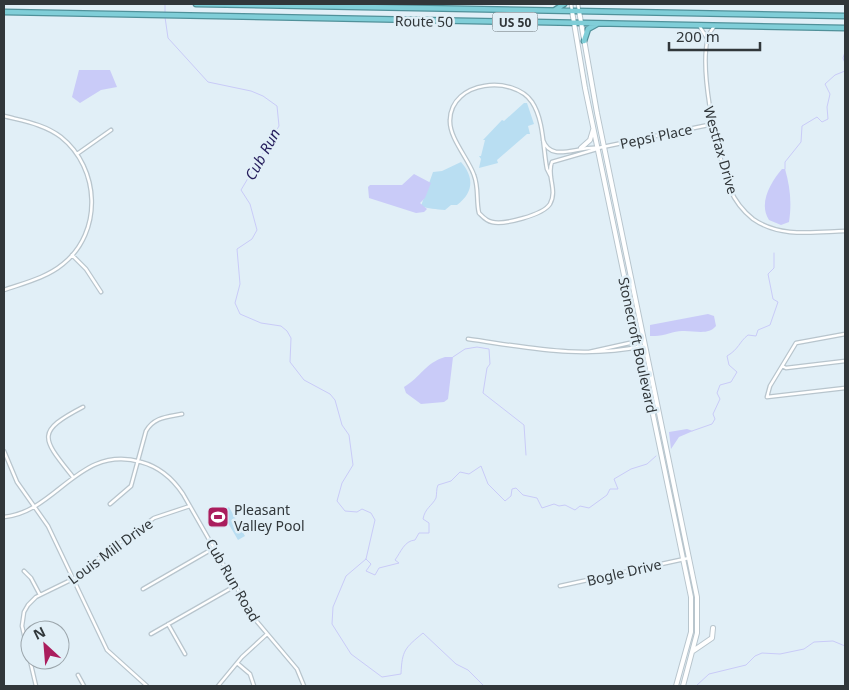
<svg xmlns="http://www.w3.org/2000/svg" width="849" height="690" font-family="'Noto Sans',sans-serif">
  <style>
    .green { fill: #b9def2 }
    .water { fill: #c9cbf8 }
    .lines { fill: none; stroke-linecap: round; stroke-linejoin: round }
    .stream { stroke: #c9cbf8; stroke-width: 1 }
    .minor-casing { stroke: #b8c5cd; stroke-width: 5 }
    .secondary-casing { stroke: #b8c5cd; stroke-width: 6 }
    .trunk-casing { stroke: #50919a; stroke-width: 7 }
    .minor { stroke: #fff; stroke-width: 2.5 }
    .secondary { stroke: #fff; stroke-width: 4 }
    .trunk { stroke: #80ced8; stroke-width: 4.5 }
    .labels { text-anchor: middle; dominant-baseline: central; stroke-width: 5; stroke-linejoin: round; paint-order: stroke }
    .shield { fill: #e1eff7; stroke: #666e73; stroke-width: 1 }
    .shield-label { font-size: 12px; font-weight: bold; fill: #31373a }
    .street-label { font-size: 14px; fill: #31373a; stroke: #e1eff7 }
    .poi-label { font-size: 14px; fill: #31373a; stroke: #e1eff7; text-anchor: start }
    .water-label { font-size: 15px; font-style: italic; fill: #251d5c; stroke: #e1eff7 }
  </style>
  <rect width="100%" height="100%" fill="#e1eff7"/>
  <!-- green -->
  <path class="green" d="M524 103H527L534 124 528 126 530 134H527L497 160 498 163 479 168 481 159 479 156H481L485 140H483L502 120 504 121Z
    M461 162C475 178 473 193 457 205H451L445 210C436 209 428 209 421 206L433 172 442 171Z
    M229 507 245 536 238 540 221 511Z"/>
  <!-- water -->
  <path class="water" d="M79 70H110L117 87 101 90 80 103 72 97Z
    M782 169H785C790 186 792 203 789 222L781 225 769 220C758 203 771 182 782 169Z
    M414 174 431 183 425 198 420 203 427 209 424 212 416 213 369 198 368 187 370 185H402Z
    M708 314 714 316 716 326C708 336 693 330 682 331 674 331 664 336 655 336H650V325Z
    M445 357H453L448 399 444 402 421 404 406 393 404 387C421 377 425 363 445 357Z
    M687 429 693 431 679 437 671 449 669 432Z"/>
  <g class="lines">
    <!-- stream -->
    <path class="stream" d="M165 13V4
      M165 17 168 38 208 82 251 91 263 96 277 106 279 126 241 190 250 204 257 230 252 239 237 249 240 284 235 303 240 314 261 323 281 326 287 331 291 338 290 362 304 380 330 394 335 400 342 425 349 435 353 465 342 483 337 501 345 511 357 512 362 509 371 513 375 520 366 559 346 576 333 607 332 624 351 654 382 677 401 674C402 650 405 648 423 633L456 664 468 670 484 686
      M845 52 843 58 845 63
      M785 169V162L801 142 802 126 817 117 822 122 828 119 827 107 830 94 825 84 835 75 845 71
      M453 357 465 349 477 347 489 349 490 364 487 368 483 393 524 425 526 455
      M692 431 712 424 715 419 713 414 720 399 717 393 720 385 731 382 737 372 729 365 727 356C739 349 739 342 748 335L756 336 758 330 770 325 778 302 773 299 768 274 774 268V253
      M366 559 371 564 366 571 375 575 379 568 399 563 395 560C401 552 404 541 415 540L419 533H429V523L423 519C425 508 432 506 436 498 437 494 436 489 438 485L451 481 460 472 469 474 481 466 488 484 505 501 511 496 512 489 516 488 523 495 537 498 542 508 554 504 559 506 565 505 575 510 580 506 589 508 607 495 610 489H618L614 479 631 469 647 464 656 456
      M558 686H567
      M696 686 709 674 746 665 755 656 762 653 780 654 804 649 814 642 833 641 845 646"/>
    <!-- minor casing -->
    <g class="minor-casing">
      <path id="minor" d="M571 4 572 11
        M578 4 579 11
        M700 27 707 38
        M714 27C692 48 719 162 730 189 735 201 743 211 753 219 780 238 814 232 845 231
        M4 116C23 121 44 124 61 137 100 168 103 232 63 264 46 278 24 283 4 290
        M543 140C551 163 577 146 598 148L713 124
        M77 154 111 130
        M551 177 547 169C543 149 544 120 532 102 514 75 451 80 450 120 449 138 468 158 474 175 479 188 476 201 479 213 483 217 486 221 492 222 504 225 543 215 550 204 558 190 546 175 552 162L597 149
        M72 255 86 269 101 292
        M845 334 796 343 770 386 767 397 845 388
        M468 339C532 348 580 359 644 346
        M589 352 643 340
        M782 366 786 368 845 361
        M4 451 17 482 48 526 107 650 147 686
        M73 477C42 438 35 432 83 407
        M110 504 131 486 146 431C154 417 167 417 182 414
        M4 517C57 512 79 444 141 462 160 467 173 479 183 494L254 618 297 669 304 686
        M24 571 31 578 40 595
        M560 586 689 558
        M143 589 214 548
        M168 624 185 654
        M151 634 235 586
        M237 663 250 674 254 686
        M78 675 84 686
        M36 686 22 626 24 612 28 605 36 597 81 575 91 564 154 518 190 506
        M218 686 242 657 267 634"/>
    </g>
    <!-- secondary casing -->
    <g class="secondary-casing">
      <path id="secondary" d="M572 11 585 88 691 597V632L676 686
        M579 11 597 113 697 597V633L683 686
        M581 148 590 140 593 130
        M693 651 712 638 713 628"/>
    </g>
    <!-- trunk casing -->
    <g class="trunk-casing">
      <path id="trunk" d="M196 4 845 16
        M555 10 564 4
        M4 12 845 28
        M584 41 588 29 597 24"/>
    </g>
    <!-- minor -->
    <use href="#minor" class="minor"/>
    <!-- secondary -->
    <use href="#secondary" class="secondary"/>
    <!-- trunk -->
    <use href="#trunk" class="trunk"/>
  </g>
  <!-- icons -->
  <defs>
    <g id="stadium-square" transform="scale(1.125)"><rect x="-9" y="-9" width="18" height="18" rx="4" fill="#aa1d5d" stroke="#e1eff7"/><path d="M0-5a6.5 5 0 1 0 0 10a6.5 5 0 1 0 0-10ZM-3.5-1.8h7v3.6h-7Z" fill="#fff"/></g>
  </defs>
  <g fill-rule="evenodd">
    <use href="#stadium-square" x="218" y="517"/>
  </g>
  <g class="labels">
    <!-- shield labels -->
    <rect class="shield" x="492.5" y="12.5" width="45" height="19" rx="4"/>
    <g class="shield-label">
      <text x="515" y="22">US 50</text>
    </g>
    <!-- street labels -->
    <g class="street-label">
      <text transform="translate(424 21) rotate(1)">Route 50</text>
      <text transform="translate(656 136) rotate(-12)">Pepsi Place</text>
      <text transform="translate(721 150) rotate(74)">Westfax Drive</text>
      <text transform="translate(638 345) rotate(78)">Stonecroft Boulevard</text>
      <text transform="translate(110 551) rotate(-36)">Louis Mill Drive</text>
      <text transform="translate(624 572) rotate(-13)">Bogle Drive</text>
      <text transform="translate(233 580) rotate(60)">Cub Run Road</text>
    </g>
    <!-- poi labels -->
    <g class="poi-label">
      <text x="234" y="509">Pleasant<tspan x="234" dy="16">Valley Pool</tspan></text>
    </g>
    <!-- water labels -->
    <g class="water-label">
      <text transform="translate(262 154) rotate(-61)">Cub Run</text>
    </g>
  </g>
  <!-- border -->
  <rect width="849" height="690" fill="none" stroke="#31373a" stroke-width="10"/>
  <!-- north arrow -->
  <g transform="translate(45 645) rotate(334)"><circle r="24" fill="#e1eff7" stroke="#9ba5ab"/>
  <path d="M0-4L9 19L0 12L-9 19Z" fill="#aa1d5d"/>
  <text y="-8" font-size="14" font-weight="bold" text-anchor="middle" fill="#31373a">N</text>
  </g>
  <!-- scale -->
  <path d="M669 42v8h91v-8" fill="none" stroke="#31373a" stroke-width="2.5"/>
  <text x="676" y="42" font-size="15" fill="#31373a" stroke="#e1eff7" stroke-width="4" paint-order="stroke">200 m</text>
</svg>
